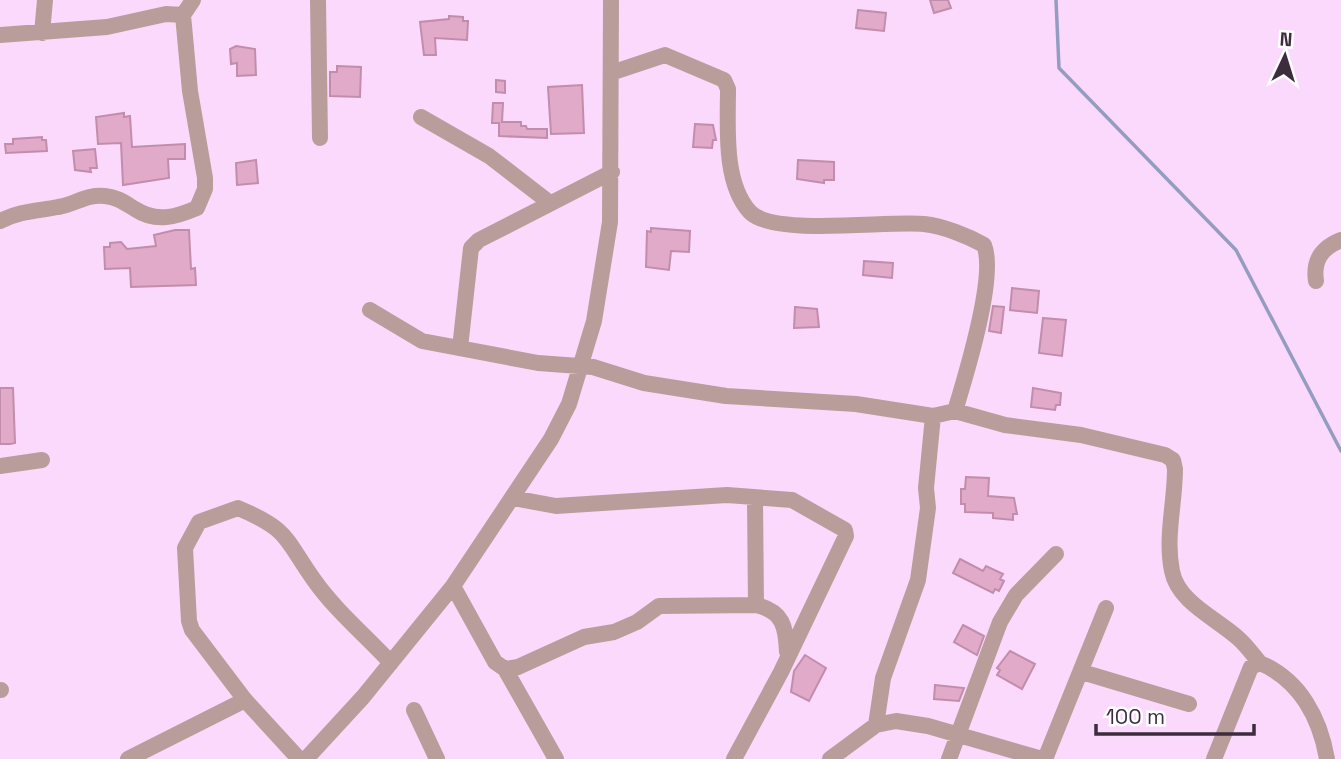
<svg xmlns="http://www.w3.org/2000/svg" width="1341" height="759" font-family="'Space Grotesk',sans-serif">
  <style>
    .lines { fill: none; stroke-linecap: round; stroke-linejoin: round }
    .stream { stroke: #949dc0; stroke-width: 3.5 }
    .building { fill: #e1aac9; stroke: #c28dab; stroke-width: 2 }
    .minor { stroke: #b99d9a; stroke-width: 16 }
  </style>
  <rect width="100%" height="100%" fill="#fbd9fc"/>
  <g class="lines">
    <!-- stream -->
    <path class="stream" d="M1056 0 1059 68 1236 250 1341 451"/>
  </g>
  <!-- building -->
  <path class="building" d="M930 0H948L951 8 934 13Z
    M858 10 886 13 884 31 856 28Z
    M449 16 463 17V21H468L467 40 435 38 436 55H424L420 22 449 19Z
    M236 46 255 49 256 75 237 76V63L231 64 230 49Z
    M337 66 361 67 360 97 330 96V72H337Z
    M496 80 505 81V93L496 92Z
    M582 85 584 133 551 134 548 87Z
    M493 103H503L502 122H521V126H526L527 129H547V138L499 136V123H492Z
    M124 113V117L130 116 132 147 185 144V159H168L169 178 123 185 121 143 98 144 96 117Z
    M695 124 713 125 716 140H713L712 148 693 147Z
    M42 137V140H46L47 151 6 153 5 144H13V139Z
    M95 149 97 168H90L91 172 75 170 73 151Z
    M256 160 258 183 237 185 236 163Z
    M798 160 834 162V180H824V183L797 179Z
    M651 228 690 231 689 252 671 251 669 270 646 267 647 231 651 232Z
    M175 230H189L191 269 195 268 196 285 131 287 130 268 105 269 104 247H110V243L121 242 127 249 156 246 154 235Z
    M864 261 893 263 892 278 863 275Z
    M1012 288 1039 291 1037 313 1010 310Z
    M993 306 1004 307 1001 333 989 331Z
    M795 307 817 309 819 327 794 328Z
    M1043 318 1066 320 1062 356 1039 353Z
    M0 388H13L15 443 10 444H0Z
    M1033 388 1061 393 1060 405H1056L1055 410 1031 407Z
    M966 477 989 478 988 496 1014 498 1017 514H1013V520L993 518V513L965 512V504H961V489H965Z
    M960 559 983 571 986 566 1003 574 1000 579 1004 581 999 591 995 589 993 593 953 573Z
    M963 625 984 636 977 655 954 642Z
    M1010 651 1035 664 1022 689 997 675 1000 670 997 668Z
    M805 655 826 668 809 701 791 692 794 671Z
    M935 685 964 688 959 701 934 699Z"/>
  <g class="lines">
    <!-- minor -->
    <path class="minor" d="M318 0 320 138
      M42 33 45 0
      M0 35 107 27 166 14 183 15 193 0
      M611 73 665 55 724 80 728 89C728 126 723 183 750 212 774 237 890 220 924 224 943 226 968 236 984 245 997 276 965 378 955 411
      M421 117 489 156 550 203
      M0 221C20 211 37 211 58 207 76 204 86 194 105 196 117 197 125 203 135 209 156 223 176 217 197 208L205 189V178L190 91 183 15
      M1316 281C1313 261 1321 248 1341 240
      M370 310 422 341 538 363 593 367 644 383 726 396 856 404 933 416 955 411 1005 425 1081 435 1165 455 1173 460 1175 469C1175 503 1165 537 1172 571 1178 603 1218 619 1239 639 1247 646 1253 655 1260 663
      M460 348 471 248 479 240 612 172
      M0 466 42 460
      M513 498 556 506 727 495 792 500 845 530 846 536 781 672 734 759
      M453 586 495 662 505 669 556 759
      M756 605C783 611 786 627 787 652
      M505 669 518 667 584 637 614 632 637 622 659 606 756 605 755 499
      M1082 672 1189 704
      M0 690H1
      M414 710 437 759
      M876 725 883 678 918 580 928 508 926 488 933 416
      M128 759 245 700
      M299 759 245 700 192 630 189 621 185 548 199 522 238 508C290 530 284 538 314 580 335 610 366 636 391 663
      M306 759 363 697 453 586 551 439 569 404 594 321 610 222 611 0
      M830 759 876 725 896 721 928 726 1042 759
      M949 759 1000 622 1016 595 1056 554
      M1045 759 1106 608
      M1214 759 1251 667 1260 663C1300 680 1320 718 1327 759"/>
  </g>
  <!-- north arrow -->
  <g transform="translate(1285 56) rotate(4)" stroke="#ffffff" stroke-width="5" paint-order="stroke">
  <path d="M0-5L12 26L0 18L-12 26Z" fill="#3c2c3d"/>
  <text y="-10" font-size="19" font-weight="bold" text-anchor="middle" fill="#3c2c3d">N</text>
  </g>
  <!-- scale -->
  <path d="M1096 724v10h158v-10" fill="none" stroke="#3c2c3d" stroke-width="3.5"/>
  <text x="1106" y="724" font-size="21" fill="#3c2c3d" stroke="#ffffff" stroke-width="5" paint-order="stroke">100 m</text>
</svg>
